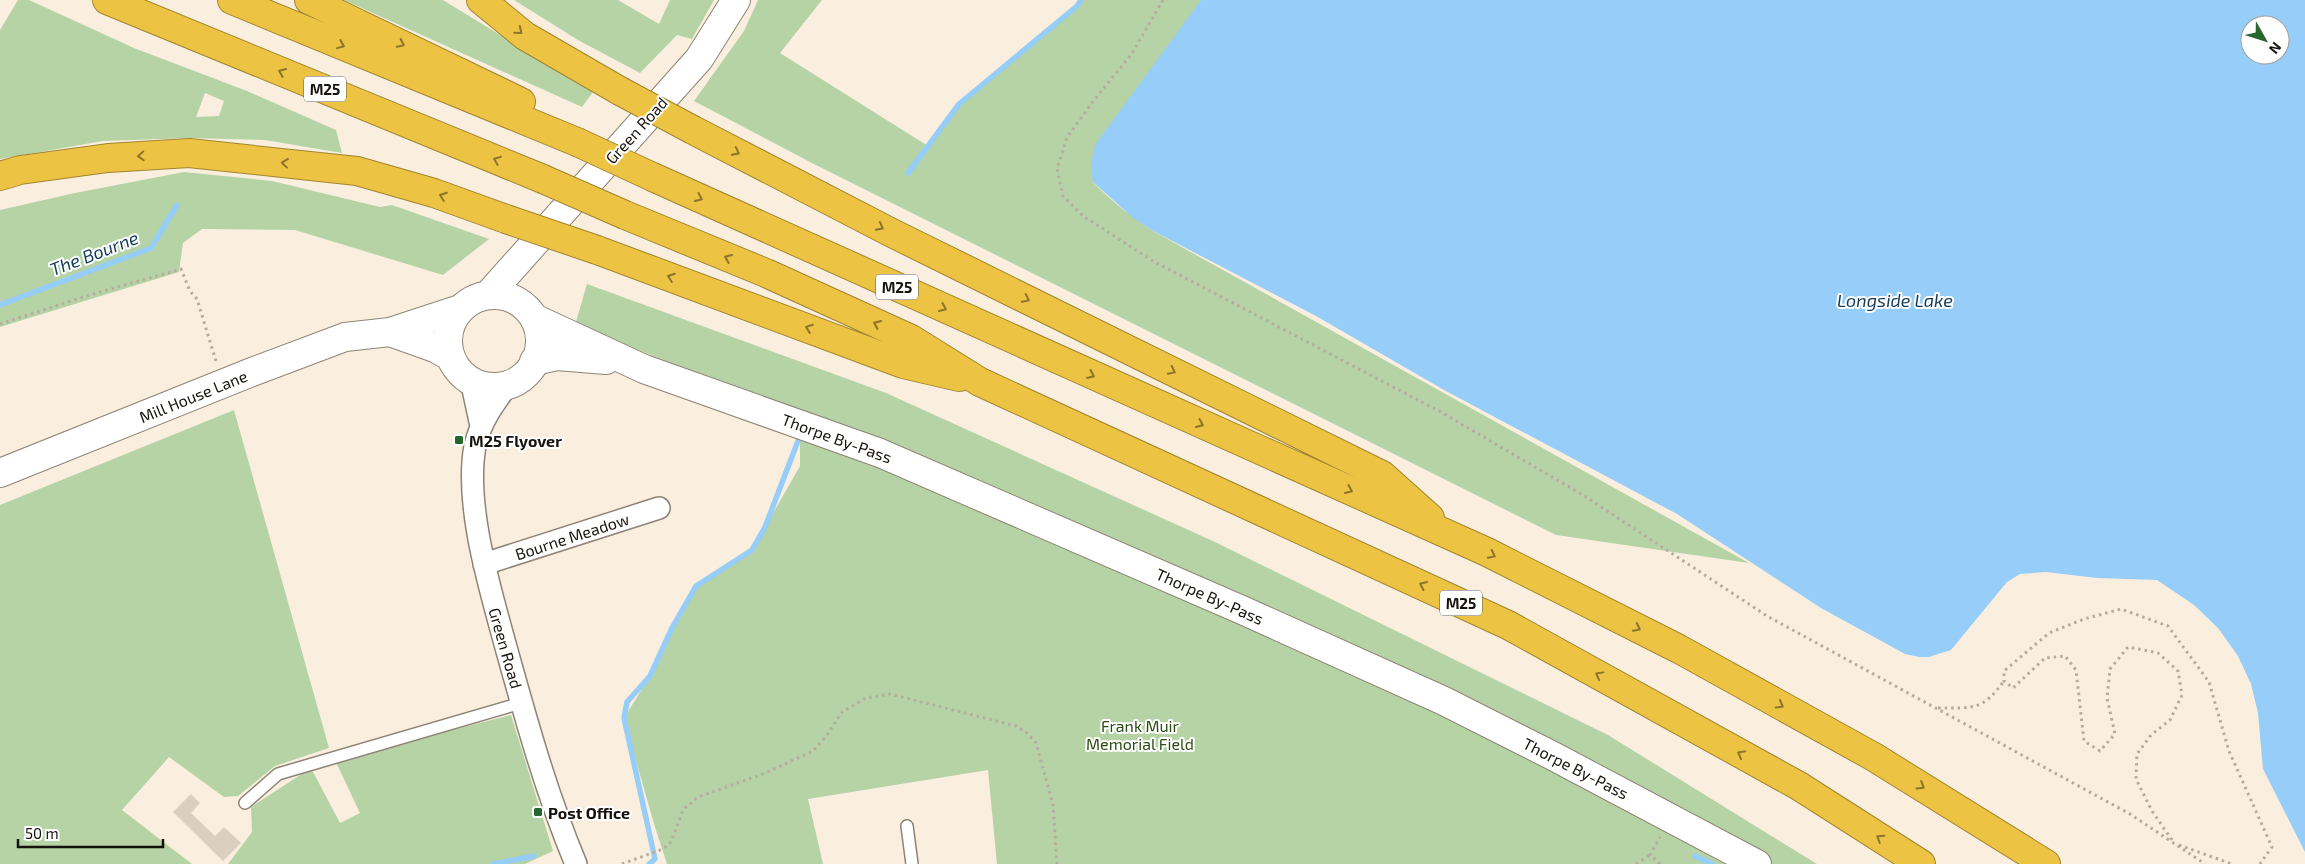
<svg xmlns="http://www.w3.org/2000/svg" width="2305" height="864" font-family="'Exo 2',sans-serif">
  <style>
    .green { fill: #b5d3a5; fill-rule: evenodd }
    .water { fill: #97cdf9; fill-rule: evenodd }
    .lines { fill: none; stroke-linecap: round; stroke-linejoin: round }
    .stream { stroke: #97cdf9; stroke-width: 5.5 }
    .building { fill: #dacfc0 }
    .service-casing { stroke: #8e8475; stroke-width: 14 }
    .minor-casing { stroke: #8e8475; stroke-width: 24 }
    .secondary-casing { stroke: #8e8475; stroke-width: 30 }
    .motorway-casing { stroke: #a18530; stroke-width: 30 }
    .path { stroke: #b5ac9f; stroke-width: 3; stroke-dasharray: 2.5 4; stroke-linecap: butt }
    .service { stroke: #fff; stroke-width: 11 }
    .minor { stroke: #fff; stroke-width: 21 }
    .secondary { stroke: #fff; stroke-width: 28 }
    .motorway { stroke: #ecc343; stroke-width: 28 }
    .motorway-bridge-casing { stroke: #a18530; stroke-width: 30; stroke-linecap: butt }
    .motorway-bridge { stroke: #ecc343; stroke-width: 28 }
    .oneway { stroke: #8c742b }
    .poi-dot { fill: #28662f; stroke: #fff; stroke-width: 2 }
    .labels { text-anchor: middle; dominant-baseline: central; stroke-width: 4; stroke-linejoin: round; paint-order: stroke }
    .shield { fill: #fff; stroke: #5c5a56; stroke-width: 1 }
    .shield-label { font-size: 15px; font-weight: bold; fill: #16130d }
    .street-label { font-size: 16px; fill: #16130d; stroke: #fff }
    .poi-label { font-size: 16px; font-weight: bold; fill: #16130d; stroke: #fff; text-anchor: start }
    .park-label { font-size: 16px; fill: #2b4b13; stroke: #fff }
    .water-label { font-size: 18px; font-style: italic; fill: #143c5a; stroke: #fff }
  </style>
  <rect width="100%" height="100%" fill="#faefdf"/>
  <!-- green -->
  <path class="green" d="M18 0H29L134 48 247 91 336 130 342 153 265 140 189 138 103 141 0 159V30ZM205 93 224 101 219 116 196 117Z
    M344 0H443L593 92 582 107Z
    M514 0H618L659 24 670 0H714L692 39 677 35 640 73 578 40Z
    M758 0H822L780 53 928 146 959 104 1077 6 1081 0H1201L1093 182C1111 201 1132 217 1153 231L1749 563 1556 535 812 163 694 101 744 31Z
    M184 172 272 181 380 207 392 205 489 239 443 275 295 230 202 229 183 243 179 272 0 327V210L75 193Z
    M587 284 886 393 1215 542 1608 735 1817 864H997L988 770 808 799 823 864H667L654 824 624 718 650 676 696 586 752 550 800 466V414L575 325Z
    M234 410 329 748 275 766 238 796 224 797 169 757 122 810 192 864H0V505Z
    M511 715 553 851 525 864H228L252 832 251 807 311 768 340 823 360 813 335 760Z"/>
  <!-- water -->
  <path class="water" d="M1201 0H2305V852L2263 769 2258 713 2251 684 2238 656 2218 628 2194 605 2157 580 2097 578 2046 572 2020 574 2007 582 1951 650 1929 657H1919L1905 654 1821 608 1677 514 1444 390 1316 316 1153 231 1132 217 1093 182 1091 164 1095 145ZM2250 25H2280V55H2250Z"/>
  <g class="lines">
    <!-- stream -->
    <path class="stream" d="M908 173 959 104 1077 6 1081 0
      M0 305 151 248 177 205
      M1695 856 1712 864
      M493 864 534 856
      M649 864 655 859 624 718 627 702 650 676 672 628 696 586 752 550 765 527 798 441"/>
  </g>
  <!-- building -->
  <path class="building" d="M191 794 200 803 191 813 215 836 224 827 241 843 223 861 173 812Z"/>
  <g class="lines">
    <!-- service casing -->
    <g class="service-casing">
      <path id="service" d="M245 803 278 774 521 703
        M907 826 912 864"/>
    </g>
    <!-- minor casing -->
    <g class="minor-casing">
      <path id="minor" d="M471 380 481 426
        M509 383C495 402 480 422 475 446 464 506 491 592 507 651 527 723 547 795 576 864
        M484 564 659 508"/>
    </g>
    <!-- secondary casing -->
    <g class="secondary-casing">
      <path id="secondary" d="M488 295 699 59 736 0
        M448 341a46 46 0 1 1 92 0a46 46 0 1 1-92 0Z
        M534 318 644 369 880 453 1242 610 1444 701 1553 756 1757 864
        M390 332 435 348 451 357
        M534 361 557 356 606 360
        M0 473 252 372 345 337 390 332 460 309"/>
    </g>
    <!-- motorway casing -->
    <g class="motorway-casing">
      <path id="motorway" d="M107 0 543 179
        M232 0 577 142
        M309 0 521 102
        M481 0 525 36 620 91
        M693 130 892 233 1382 475 1430 518
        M0 176 20 170 108 158 189 153 357 171 434 193 506 219
        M655 178 1487 552 1679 649 1874 757 2046 864
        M625 215 766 273 911 339 980 382 1508 625 1799 786 1921 864
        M597 250 903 364 959 377"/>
    </g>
    <!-- path -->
    <path class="path" d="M1163 0 1131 55 1098 95 1067 137 1057 169 1063 196 1083 216 1153 261 1439 411 1583 495 1767 616 2130 814 2205 864
      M0 324 93 294 181 269 190 291 197 299 216 361
      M1938 708C1973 708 1982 711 2004 681
      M2172 840 2152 811 2136 779 2137 754 2151 735 2170 720 2182 695 2178 671 2158 653 2128 647 2110 669 2107 698 2115 734 2100 751 2084 741 2076 670 2065 656 2045 658 2013 688 2004 681V671L2049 633 2084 619 2121 609 2168 626 2209 682 2229 751 2272 847 2260 864
      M2179 845 2232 864
      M622 864 663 849 671 842 683 810 698 797 763 774 813 751 827 735 842 712 866 698 890 694 1016 726 1027 733 1036 743 1053 805 1057 864
      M1636 864 1650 855
      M1660 864 1650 855 1660 837"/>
    <!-- service -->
    <use href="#service" class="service"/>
    <!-- minor -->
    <use href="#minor" class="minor"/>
    <!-- secondary -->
    <use href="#secondary" class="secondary"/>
    <!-- motorway -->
    <use href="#motorway" class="motorway"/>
    <!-- motorway-bridge casing -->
    <g class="motorway-bridge-casing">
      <path id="motorway-bridge" d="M620 91 693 130
        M577 142 655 178
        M543 179 625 215
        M506 219 597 250"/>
    </g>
    <!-- motorway-bridge -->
    <use href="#motorway-bridge" class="motorway-bridge"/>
  </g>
  <!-- one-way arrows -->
  <defs><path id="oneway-chevron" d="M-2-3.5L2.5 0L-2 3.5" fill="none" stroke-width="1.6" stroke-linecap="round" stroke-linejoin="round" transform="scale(1.25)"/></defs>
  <g class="oneway">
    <use href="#oneway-chevron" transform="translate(519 31) rotate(39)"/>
    <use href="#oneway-chevron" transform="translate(401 44) rotate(26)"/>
    <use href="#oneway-chevron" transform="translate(341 45) rotate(22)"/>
    <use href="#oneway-chevron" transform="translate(282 72) rotate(-157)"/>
    <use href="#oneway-chevron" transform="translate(736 152) rotate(27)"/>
    <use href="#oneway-chevron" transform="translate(141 156) rotate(177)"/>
    <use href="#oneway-chevron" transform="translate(497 160) rotate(-158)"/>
    <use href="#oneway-chevron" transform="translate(285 163) rotate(-174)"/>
    <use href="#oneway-chevron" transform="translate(443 196) rotate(-160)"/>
    <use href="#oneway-chevron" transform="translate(699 198) rotate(24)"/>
    <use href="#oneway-chevron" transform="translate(880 227) rotate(28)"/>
    <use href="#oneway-chevron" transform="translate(728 258) rotate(-157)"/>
    <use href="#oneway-chevron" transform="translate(671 277) rotate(-160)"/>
    <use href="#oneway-chevron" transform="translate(1026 299) rotate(26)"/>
    <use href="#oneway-chevron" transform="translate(943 308) rotate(24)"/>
    <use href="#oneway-chevron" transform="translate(877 324) rotate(-156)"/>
    <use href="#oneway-chevron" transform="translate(809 328) rotate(-159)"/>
    <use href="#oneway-chevron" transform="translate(1172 371) rotate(26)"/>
    <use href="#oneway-chevron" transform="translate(1091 375) rotate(24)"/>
    <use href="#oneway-chevron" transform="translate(1200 424) rotate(24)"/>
    <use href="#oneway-chevron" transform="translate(1349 490) rotate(24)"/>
    <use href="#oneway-chevron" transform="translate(1492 555) rotate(26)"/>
    <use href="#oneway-chevron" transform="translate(1423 585) rotate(-155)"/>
    <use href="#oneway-chevron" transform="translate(1637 628) rotate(27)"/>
    <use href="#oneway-chevron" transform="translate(1599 675) rotate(-151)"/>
    <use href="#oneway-chevron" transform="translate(1780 705) rotate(29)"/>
    <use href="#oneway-chevron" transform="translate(1741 754) rotate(-151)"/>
    <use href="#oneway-chevron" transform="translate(1921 786) rotate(32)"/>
    <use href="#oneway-chevron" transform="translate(1880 838) rotate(-147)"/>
  </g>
  <!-- markers -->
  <g class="poi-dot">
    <rect x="454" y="435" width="10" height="10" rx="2.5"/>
    <rect x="533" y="807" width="10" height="10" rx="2.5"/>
  </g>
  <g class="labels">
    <!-- shield labels -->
    <g class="shield">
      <rect x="304" y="76.5" width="42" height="25" rx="4"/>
      <rect x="876" y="274.5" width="42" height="25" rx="4"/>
      <rect x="1440" y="590.5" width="42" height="25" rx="4"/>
    </g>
    <g class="shield-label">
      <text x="325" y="89">M25</text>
      <text x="897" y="287">M25</text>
      <text x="1461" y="603">M25</text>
    </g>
    <!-- street labels -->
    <g class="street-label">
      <text transform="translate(636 130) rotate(-48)">Green Road</text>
      <text transform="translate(193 396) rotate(-22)">Mill House Lane</text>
      <text transform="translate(837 438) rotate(20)">Thorpe By-Pass</text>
      <text transform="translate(572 536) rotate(-18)">Bourne Meadow</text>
      <text transform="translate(1210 596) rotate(24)">Thorpe By-Pass</text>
      <text transform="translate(506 648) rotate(74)">Green Road</text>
      <text transform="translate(1576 768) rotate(27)">Thorpe By-Pass</text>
    </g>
    <!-- poi labels -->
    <g class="poi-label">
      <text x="469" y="440">M25 Flyover</text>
      <text x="548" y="812">Post Office</text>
    </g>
    <!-- park labels -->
    <g class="park-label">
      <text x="1140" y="725">Frank Muir<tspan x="1140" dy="18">Memorial Field</tspan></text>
    </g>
    <!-- water labels -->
    <g class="water-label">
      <text transform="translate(94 253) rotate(-21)">The Bourne</text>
      <text x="1895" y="300">Longside Lake</text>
    </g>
  </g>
  <!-- north arrow -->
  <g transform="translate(2265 40) rotate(129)"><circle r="24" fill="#ffffff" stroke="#a2a19e"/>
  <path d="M0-4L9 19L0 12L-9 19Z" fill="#28662f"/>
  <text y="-8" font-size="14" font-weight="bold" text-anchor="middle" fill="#16130d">N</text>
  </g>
  <!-- scale -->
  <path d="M18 839v8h145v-8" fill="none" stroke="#16130d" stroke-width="2.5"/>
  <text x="25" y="839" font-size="15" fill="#16130d" stroke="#ffffff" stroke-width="4" paint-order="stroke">50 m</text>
</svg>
